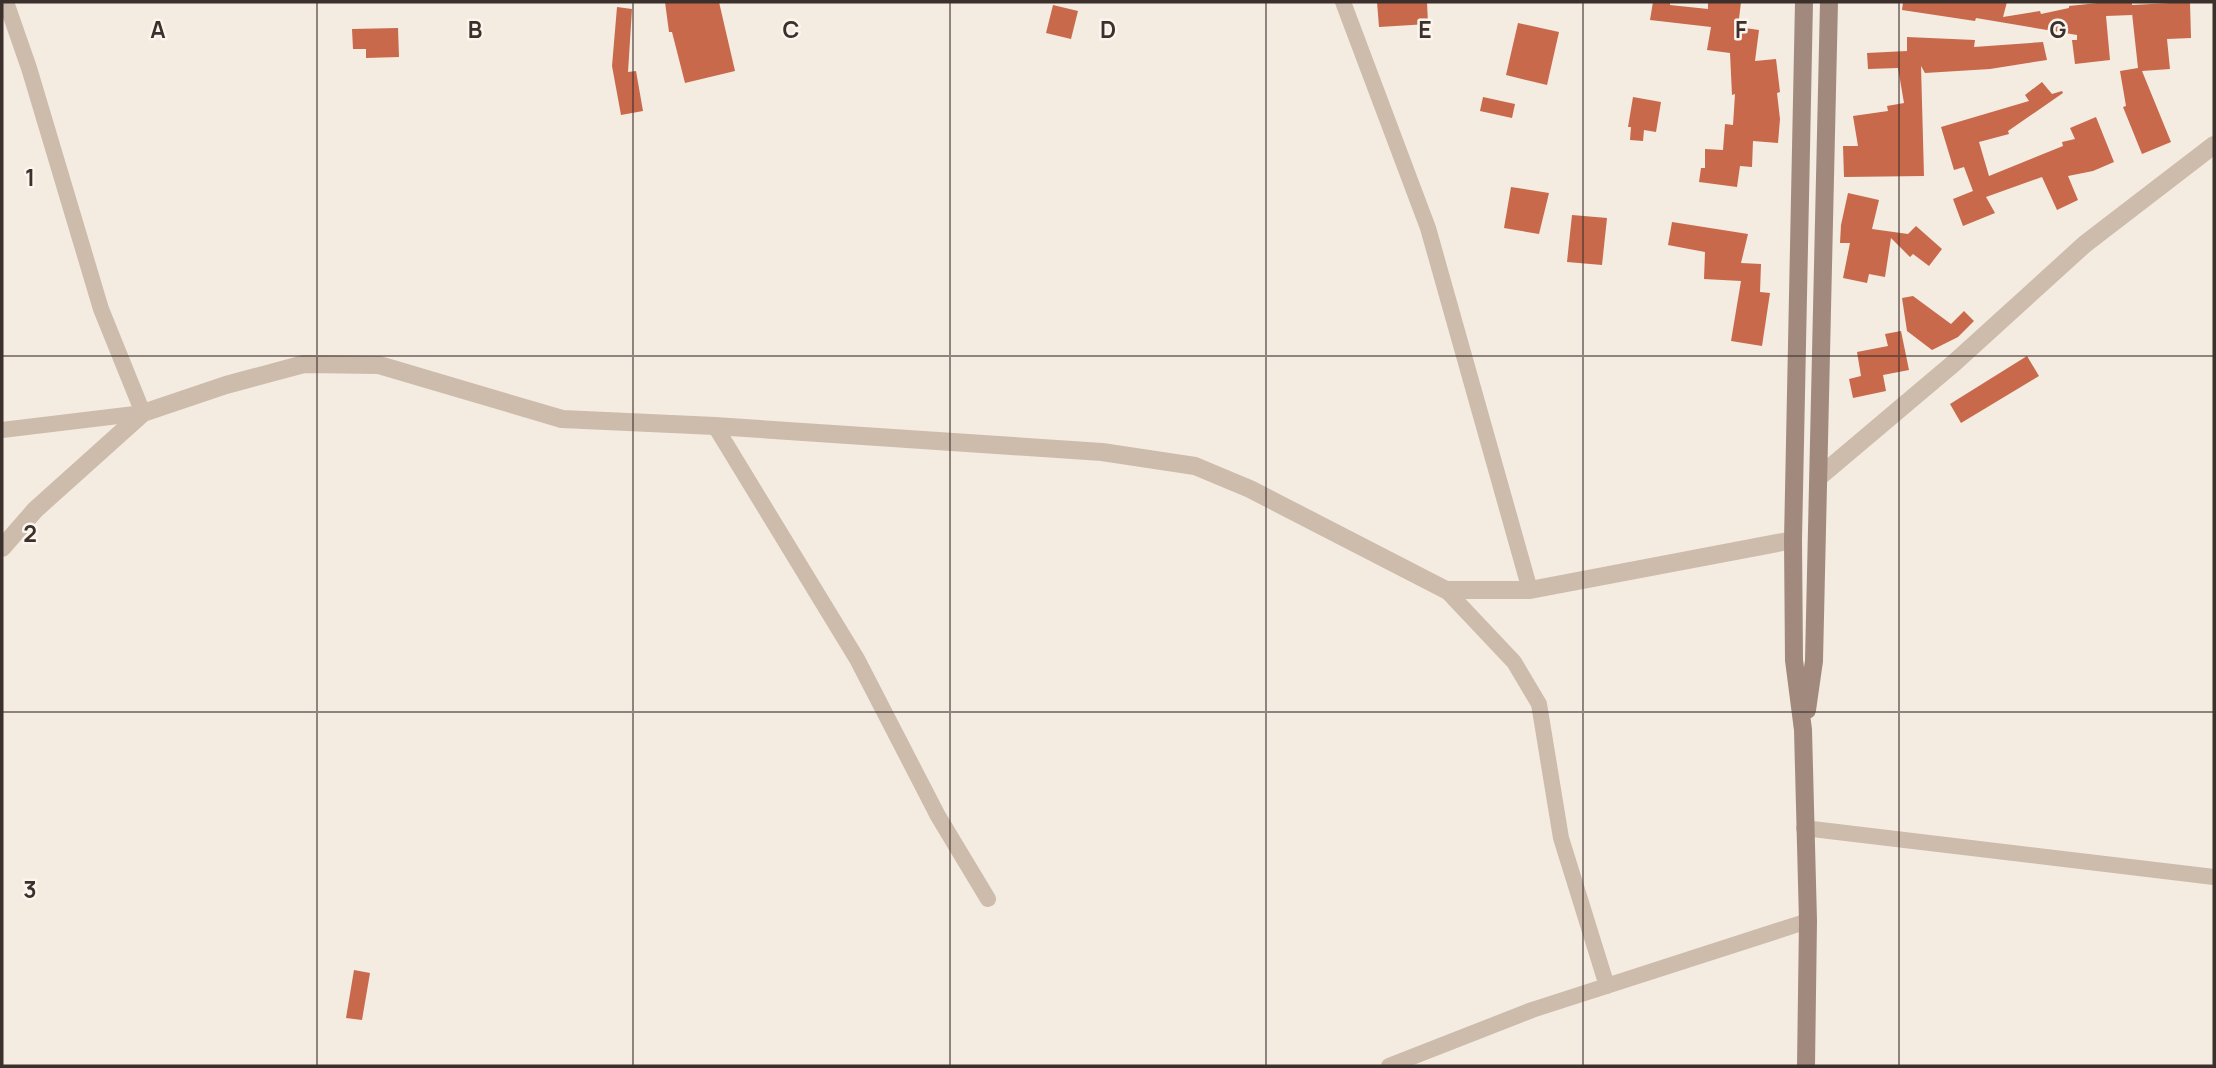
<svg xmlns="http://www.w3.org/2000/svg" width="2216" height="1068" font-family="Manrope,sans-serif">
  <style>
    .building { fill: #c8694b }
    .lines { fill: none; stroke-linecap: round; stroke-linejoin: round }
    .minor { stroke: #cdbbac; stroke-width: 16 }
    .tertiary { stroke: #cdbbac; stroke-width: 18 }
    .secondary { stroke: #a18a7d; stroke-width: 18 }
    .grid { fill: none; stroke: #3b302b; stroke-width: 2; stroke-opacity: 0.55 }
    .grid-label { font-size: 23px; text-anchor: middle; font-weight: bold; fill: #3b302b; stroke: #fbf5ee; stroke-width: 5; stroke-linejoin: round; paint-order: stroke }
  </style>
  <rect width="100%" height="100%" fill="#f4ebe1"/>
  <!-- building -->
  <path class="building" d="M665 2H719L735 71 685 83 672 32H669Z
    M1377 2H1427L1428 24 1379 27Z
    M1653 2H1670V5L1708 9V2H1741L1738 27 1759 30 1755 61 1776 59 1780 92 1777 93 1780 119 1778 143 1753 141 1752 167 1740 166 1737 187 1699 182 1701 168H1705V149L1723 150 1725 124 1733 125 1735 94 1732 95 1730 53 1707 50 1711 27 1650 20Z
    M1903 2H2007L2003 17 2040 11 2041 14 2069 8V6L2107 2H2132V5L2190 2 2191 38 2167 39 2170 69 2142 71 2171 142 2142 154 2123 107 2126 106 2120 71 2138 68 2132 13V15L2106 16 2110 60 2075 64 2072 40H2077V35L1976 18 1975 21 1902 10Z
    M1053 5 1078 11 1071 39 1046 33Z
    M617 7 632 9 628 72 636 71 643 111 621 115 612 66Z
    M1518 23 1559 32 1547 85 1506 75Z
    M398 28 399 57 366 58V49H353L352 29Z
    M1907 37 1975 40 1974 47 2043 42 2047 60 1990 69 1925 73 1921 66 1924 176 1844 177 1843 146H1858L1853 116 1888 111 1887 106 1904 103 1898 68 1868 69 1867 53 1907 51Z
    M2042 82 2052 94 2062 91 2063 93 2008 131 2009 134 1979 142 1989 176 2063 146 2062 142 2075 139 2070 128 2096 117 2114 162 2093 171 2068 176 2078 200 2057 210 2042 177 1986 197 1995 213 1963 226 1953 199 1973 191 1964 167 1954 170 1941 127 2029 101 2025 95Z
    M1483 97 1515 104 1512 118 1480 111Z
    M1633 97 1661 102 1656 132 1644 130 1643 141 1630 140 1631 127H1628Z
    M1511 187 1549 193 1539 234 1504 228Z
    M1848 193 1879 200 1872 229 1908 234 1916 226 1942 249 1929 266 1913 254 1910 257 1891 238 1885 277 1869 274 1867 283 1843 278 1850 243H1840L1841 225Z
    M1572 215 1607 218 1602 265 1567 262Z
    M1672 222 1748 234 1741 263 1761 264 1760 292 1770 293 1762 346 1731 341 1741 281 1704 279 1705 252 1668 245Z
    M1913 296 1951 324 1964 311 1974 321 1958 337 1932 350 1907 331 1902 298Z
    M1901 331 1909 370 1883 375 1886 391 1853 398 1849 379 1861 376 1857 352 1888 346 1885 334Z
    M2027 356 2039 376 1961 423 1950 404Z
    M354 970 370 973 362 1020 346 1018Z"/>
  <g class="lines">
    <!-- minor -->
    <path class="minor" d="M1343 2 1428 228 1530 590
      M715 426 857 659 938 816 988 899
      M2 430 143 413 101 309 29 68 6 2
      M1446 590 1514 662 1539 704 1561 838 1607 986
      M1804 828 2214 877
      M1389 1066 1532 1010 1808 921"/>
    <!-- tertiary -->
    <path class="tertiary" d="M1819 477 1954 363 2085 244 2214 145
      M2 548 35 510 143 413 226 385 304 364 379 365 562 419 715 426 1102 452 1195 466 1250 489 1446 590H1530L1793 540"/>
    <!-- secondary -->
    <path class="secondary" d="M1804 2 1793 540 1794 660 1803 730 1808 921 1806 1066
      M1807 710 1814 661 1829 2"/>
  </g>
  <!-- grid -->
  <path class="grid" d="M317 2V1066M633 2V1066M950 2V1066M1266 2V1066M1583 2V1066M1899 2V1066M2 356H2214M2 712H2214"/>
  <g class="grid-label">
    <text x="158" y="38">A</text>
    <text x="475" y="38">B</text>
    <text x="791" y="38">C</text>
    <text x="1108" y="38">D</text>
    <text x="1425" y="38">E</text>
    <text x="1741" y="38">F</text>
    <text x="2058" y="38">G</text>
    <text x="30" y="186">1</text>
    <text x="30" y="542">2</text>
    <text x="30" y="898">3</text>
  </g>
  <!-- border -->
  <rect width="2216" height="1068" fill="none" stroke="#3b302b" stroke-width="7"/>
</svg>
